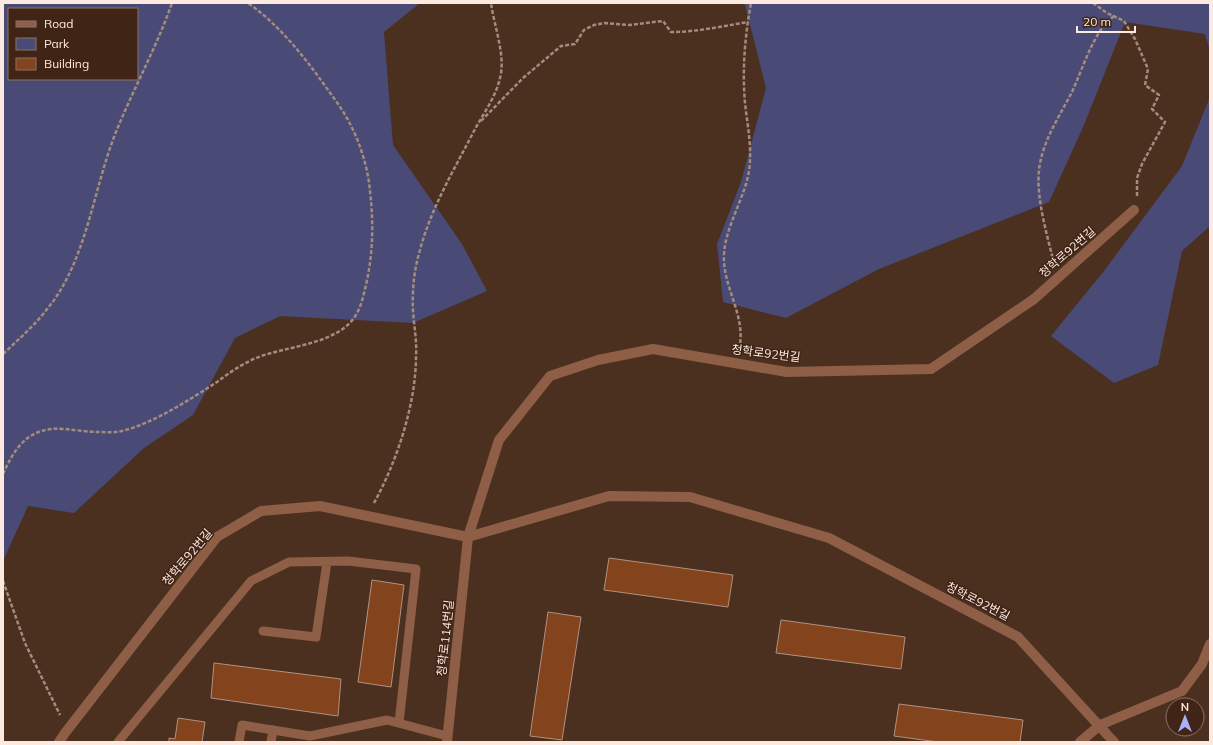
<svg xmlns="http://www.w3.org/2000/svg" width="1213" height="745" font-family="Mulish,'Noto Sans KR',sans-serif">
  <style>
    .green { fill: #494a75; fill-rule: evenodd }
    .building { fill: #82431d; stroke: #b2917f }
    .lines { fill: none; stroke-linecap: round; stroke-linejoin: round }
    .path { stroke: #a38c7f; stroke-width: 2.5; stroke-dasharray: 4 2; stroke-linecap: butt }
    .lane { stroke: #8e5f46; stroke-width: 9 }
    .street { stroke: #8e5f46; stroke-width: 10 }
    .labels { text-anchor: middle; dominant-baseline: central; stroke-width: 3; stroke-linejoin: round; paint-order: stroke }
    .street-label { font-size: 12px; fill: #fce9e0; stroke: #402517 }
  </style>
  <rect width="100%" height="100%" fill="#4b3020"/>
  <!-- green -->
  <path class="green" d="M3 3H420L384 32 393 145 462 244 487 291 413 323 280 316 235 338 193 415 144 448 74 513 28 506 3 561ZM9 9H137V79H9Z
    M743 3H1210V51L1205 34 1125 22 1084 125 1049 202 879 269 786 318 723 302 717 244 741 182 766 88 745 5Z
    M1210 97V226L1182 251 1158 365 1114 383 1051 336 1104 271 1182 166Z"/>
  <!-- building -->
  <path class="building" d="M609 558 733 575 728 607 604 590Z
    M372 580 404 585 391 687 358 682Z
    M548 612 581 617 562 740 530 736Z
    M781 620 905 637 901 669 776 653Z
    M214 663 341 679 338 716 211 698Z
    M899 704 1023 720 1020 742H938L894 736Z
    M178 718 205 722 202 742H169V738L175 739Z"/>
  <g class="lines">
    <!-- path -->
    <path class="path" d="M1093 3 1107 13 1124 21 1135 39 1148 69 1145 85 1159 95 1152 109 1165 122 1142 164 1137 178V196
      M481 121 523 78 561 46 575 44 584 30 594 25 605 23 629 25 663 21 671 32C697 32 723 26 748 22
      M1054 263C1047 235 1036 198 1039 170 1042 142 1059 117 1072 92 1081 72 1088 50 1100 31 1104 25 1108 21 1114 16
      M739 349C747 316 722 287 724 254 726 222 749 193 750 161 751 141 747 122 745 103 742 70 745 35 751 3
      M3 354C19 339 35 325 48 308 86 261 93 192 114 137 132 91 156 49 172 3
      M3 474C16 445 30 426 65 429 76 430 88 432 99 432 107 432 114 433 122 431 154 423 189 400 217 382 229 373 242 364 256 358 286 346 334 345 354 318 359 311 362 302 364 293 373 259 374 226 370 191 368 168 360 142 349 122 342 108 332 96 323 83 302 54 278 24 248 3
      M374 503C397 461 416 404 416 356 417 341 414 326 413 311 412 290 414 270 420 250 431 208 455 168 475 129 484 113 496 96 500 78 506 56 494 26 491 3
      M3 581 25 643 60 715"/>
    <!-- lane -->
    <path class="lane" d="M263 631 316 637 327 562
      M118 742 251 581 289 562 348 561 416 569 399 723
      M239 742 242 725 310 736 387 720 447 736
      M271 742 273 730"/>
    <!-- street -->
    <path class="street" d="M59 742 65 733 217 537 261 511 320 506 468 537 609 496 690 497 829 538 1018 637 1114 742
      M447 742 468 537 499 440 550 376 598 360 653 349 787 372 931 369 1034 299 1134 210
      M1080 742 1100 725 1182 691 1202 664 1210 644"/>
  </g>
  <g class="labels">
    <!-- street labels -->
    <g class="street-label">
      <text transform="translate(1067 252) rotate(-41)">청학로92번길</text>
      <text transform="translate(766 353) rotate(7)">청학로92번길</text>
      <text transform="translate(187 557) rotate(-50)">청학로92번길</text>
      <text transform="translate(978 601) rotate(27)">청학로92번길</text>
      <text transform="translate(445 638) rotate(-84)">청학로114번길</text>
    </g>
  </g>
  <!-- border -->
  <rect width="1213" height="745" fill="none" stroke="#fce9e0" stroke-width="8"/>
  <!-- legend -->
  <rect x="8" y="8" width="130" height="72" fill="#402517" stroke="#8b7367"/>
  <rect x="16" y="21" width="20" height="6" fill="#8e5f46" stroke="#8b7367"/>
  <text x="44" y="28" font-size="12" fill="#fce9e0">Road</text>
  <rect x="16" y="38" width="20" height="12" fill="#494a75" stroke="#8b7367"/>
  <text x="44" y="48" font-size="12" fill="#fce9e0">Park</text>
  <rect x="16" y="58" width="20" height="12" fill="#82431d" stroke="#8b7367"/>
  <text x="44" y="68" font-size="12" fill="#fce9e0">Building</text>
  <!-- north arrow -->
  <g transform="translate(1185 717)"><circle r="19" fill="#402517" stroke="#8b7367"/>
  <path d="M0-3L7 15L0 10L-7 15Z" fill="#adaffb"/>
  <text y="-6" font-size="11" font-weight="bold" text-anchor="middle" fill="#fce9e0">N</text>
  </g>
  <!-- scale -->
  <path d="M1077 26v6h58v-6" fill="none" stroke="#fce9e0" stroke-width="2"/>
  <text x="1083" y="26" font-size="12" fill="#fce9e0" stroke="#402517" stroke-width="3" paint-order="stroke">20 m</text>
</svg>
